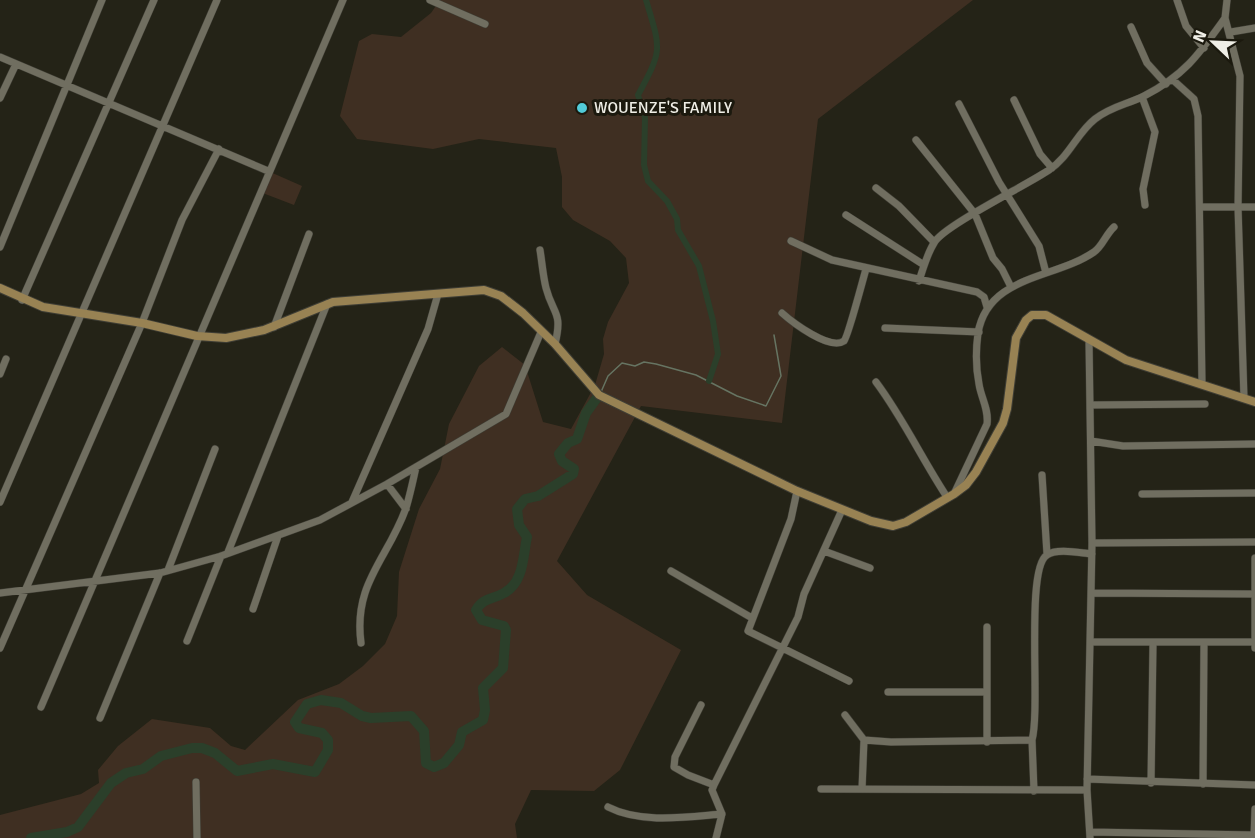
<svg xmlns="http://www.w3.org/2000/svg" width="1255" height="838" font-family="Signika,sans-serif">
  <style>
    .green { fill: #3f2f22 }
    .lines { fill: none; stroke-linecap: round; stroke-linejoin: round }
    .stream { stroke: #667462; stroke-width: 1.5 }
    .canal { stroke: #2b3f2a; stroke-width: 6 }
    .river { stroke: #2b3f2a; stroke-width: 10 }
    .minor-casing { stroke: #3f3e35; stroke-width: 8 }
    .major-casing { stroke: #3f3e35; stroke-width: 10 }
    .minor { stroke: #706e60; stroke-width: 7 }
    .major { stroke: #988253; stroke-width: 8 }
    .poi-dot { fill: #52cbd8; stroke: #1b190e; stroke-width: 2 }
    .labels { text-anchor: middle; dominant-baseline: central; stroke-width: 6; stroke-linejoin: round; paint-order: stroke }
    .poi-label { font-size: 16px; fill: #efeee6; stroke: #1b190e; text-anchor: start }
  </style>
  <rect width="100%" height="100%" fill="#242317"/>
  <!-- green -->
  <path class="green" d="M440 0H973L818 119 782 423 641 406 557 561 587 595 681 650 620 770 594 791 531 790 515 824 517 838H0V815L81 794 99 783 98 770 118 746 152 719 210 728 231 746 245 750 298 700 339 684 363 666 385 644 397 616 399 572 419 509 440 469 449 424 479 366 502 347 525 365 543 422 571 429 595 385 604 354 603 339 608 322 629 283 626 258 610 241 573 220 562 207V177L556 148 479 139 433 149 357 139 340 116 359 41 372 34 401 37 431 13Z
    M268 171 302 186 294 205 260 192Z"/>
  <g class="lines">
    <!-- stream -->
    <path class="stream" d="M601 392 608 376 622 363 635 366 644 362 656 364 696 375 737 396 766 406 781 376 774 335"/>
    <!-- canal -->
    <path class="canal" d="M646 0C661 50 663 49 638 95L645 118 644 165 648 181 667 201 677 219 678 230 699 266 713 321 718 354 709 381"/>
    <!-- river -->
    <path class="river" d="M31 838 67 832 78 827 111 783 126 773 143 769 161 756 192 748H202L215 753 237 771 273 764 315 772 328 750V740L322 733 299 728 295 722 307 704 321 700 341 703 362 716 371 718 411 716 424 731 426 763 434 767 444 763 459 745 462 732 483 720 485 710 483 688 503 668 506 630 504 626 482 620 476 610C484 597 492 600 504 593 524 583 523 555 527 537L519 525 517 509 525 499 538 496 573 474 574 469 562 461 559 454 568 443 577 439 586 413 599 395"/>
    <!-- minor casing -->
    <g class="minor-casing">
      <path id="minor" d="M430 0 485 24
        M1177 0 1186 26 1204 48
        M1227 0 1225 18 1240 76 1238 207 1244 398
        M1131 27 1147 63 1166 84
        M1231 32 1255 28
        M0 57 268 171
        M1173 80 1194 99 1198 116 1202 383
        M1142 97 1155 132 1143 189 1145 205
        M0 98 16 64
        M1014 100 1040 154 1052 168
        M959 104 999 182 1039 246 1046 273
        M916 140 975 214 993 258 1002 269 1011 287
        M876 188 899 206 934 242
        M1201 207H1255
        M846 215 924 265
        M791 241 832 260 977 292 984 297 987 307
        M0 247 102 0
        M540 250C542 262 543 276 546 288 553 315 563 311 555 344
        M919 281C923 269 927 254 934 243 943 226 1027 185 1049 170 1069 157 1077 133 1095 119 1112 106 1126 105 1144 96 1185 75 1199 54 1225 18
        M22 300 154 0
        M782 313C792 322 830 351 844 341 848 337 863 279 866 269
        M274 327 309 234
        M885 328 979 332
        M1089 341 1092 543 1087 790 1090 838
        M0 374 6 359
        M876 382C903 418 922 459 947 497
        M1090 405 1205 404
        M1091 441 1123 446 1255 444
        M1042 475 1047 554
        M387 484 406 509
        M797 491 791 519 748 631 849 681
        M954 494 987 424C989 409 981 398 979 384 976 369 976 348 978 333 988 275 1055 279 1094 252 1102 247 1106 234 1114 227
        M1142 494 1255 493
        M0 502 217 0
        M352 502 428 329 438 294
        M1092 543 1255 542
        M824 551 870 568
        M228 552 327 304
        M1255 558V648
        M168 570 215 449
        M671 571 752 618
        M0 593 160 573 221 556 320 520 387 484 506 414 541 332
        M1091 593 1253 594
        M253 609 278 536
        M187 641 221 556
        M1090 642H1255
        M361 643C353 583 388 559 406 508 410 495 413 481 416 467
        M0 648 142 323 182 220 219 149
        M888 692H986
        M701 705 675 757 674 767 688 775 714 785
        M41 707 343 0
        M845 715 864 740 891 742 1032 740C1041 708 1025 568 1047 555 1057 548 1080 553 1092 554
        M100 718 160 573
        M1032 740 1034 791
        M987 742V627
        M1087 779 1255 785
        M196 782 197 838
        M1151 783 1153 644
        M1203 784 1204 642
        M821 789 1087 790
        M862 789 864 740
        M608 807C641 824 686 817 722 814
        M1090 832 1254 835
        M1254 837 1255 809
        M716 838 722 814 712 790 714 785 798 617 804 594 842 510"/>
    </g>
    <!-- major casing -->
    <g class="major-casing">
      <path id="major" d="M0 288 43 307 142 323 197 336 226 338 264 330 333 302 484 290 501 296 523 313 555 344 599 395 797 491 871 521 893 526 906 522 954 494 966 485 976 472 1003 423 1007 409 1016 338 1026 320 1032 315H1046L1126 360 1255 402"/>
    </g>
    <!-- minor -->
    <use href="#minor" class="minor"/>
    <!-- major -->
    <use href="#major" class="major"/>
  </g>
  <!-- markers -->
  <circle class="poi-dot" cx="582" cy="108" r="6"/>
  <g class="labels">
    <!-- poi labels -->
    <g class="poi-label">
      <text x="594" y="108">WOUENZE'S FAMILY</text>
    </g>
  </g>
  <!-- north arrow -->
  <g transform="translate(1213 42) rotate(293)" stroke="#1b190e" stroke-width="4.5" paint-order="stroke">
  <path d="M0-4.5L10 22L0 15L-10 22Z" fill="#efeee6"/>
  <text y="-9" font-size="16" font-weight="bold" text-anchor="middle" fill="#efeee6">N</text>
  </g>
</svg>
